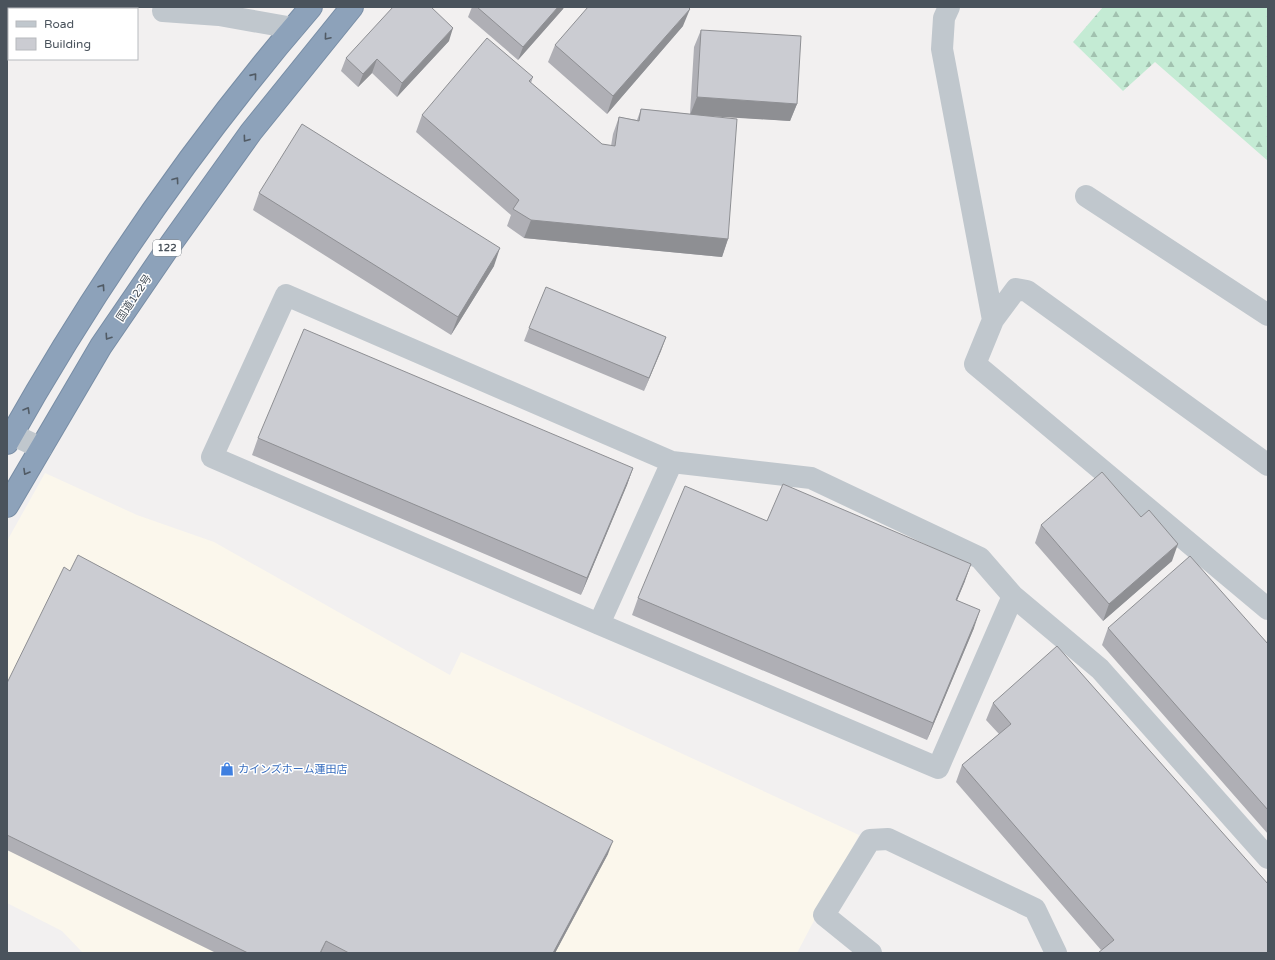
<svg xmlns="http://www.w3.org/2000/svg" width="1275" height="960" font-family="'Varela Round','Noto Sans JP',sans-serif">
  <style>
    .commercial { fill: #fbf7ec }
    .forest { fill: url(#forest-firs) }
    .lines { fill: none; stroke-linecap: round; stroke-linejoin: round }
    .highway-casing { stroke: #788da5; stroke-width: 24 }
    .minor { stroke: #c0c7cd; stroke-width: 22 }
    .highway { stroke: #8da2ba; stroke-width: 22 }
    .wall { fill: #afafb5 }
    .shaded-wall { fill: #8e8f93 }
    .building { fill: #cbccd2; stroke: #8e8f93 }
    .oneway { stroke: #515b65 }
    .labels { text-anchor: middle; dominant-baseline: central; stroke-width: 3; stroke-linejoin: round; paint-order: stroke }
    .shield { fill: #fff; stroke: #80878d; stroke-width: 1 }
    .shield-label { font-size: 10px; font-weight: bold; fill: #4a535c }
    .street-label { font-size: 11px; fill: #4a535c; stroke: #fff }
    .shop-label { font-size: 11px; fill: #366cbe; stroke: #fff; text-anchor: start }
  </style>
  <defs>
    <pattern id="forest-firs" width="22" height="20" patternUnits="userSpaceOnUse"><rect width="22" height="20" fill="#c4ebd4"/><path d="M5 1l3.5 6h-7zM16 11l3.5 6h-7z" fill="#a1c1af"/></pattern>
  </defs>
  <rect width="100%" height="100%" fill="#f2f0f0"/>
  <!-- commercial -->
  <path class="commercial" d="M45 473 137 515 214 542 450 675 461 652 859 835 797 953H83L62 931 7 903V541Z"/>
  <!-- forest -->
  <path class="forest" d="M1103 7H1268V161L1155 62 1123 91 1073 42Z"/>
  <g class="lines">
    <!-- highway casing -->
    <g class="highway-casing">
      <path id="highway" d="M7 443C93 290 196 140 311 7
        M7 506 101 346 168 248 251 132 352 7"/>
    </g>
    <!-- minor -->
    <path class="minor" d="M949 7 944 18 942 49 993 320 975 364 1268 609
      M163 11 219 15 293 28
      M7 24 9 21
      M1086 196 1268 315
      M993 320 1016 289 1027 291 1268 465
      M7 432 41 448
      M1013 596 938 768 599 624 212 457 286 295 672 462 811 478 980 558 1013 596 1100 669 1268 858
      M599 624 672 462
      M871 953 824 915 870 840 888 839 1035 909 1056 953"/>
    <!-- highway -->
    <use href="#highway" class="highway"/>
  </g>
  <!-- wall -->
  <path class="wall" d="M472 7H564L563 9 518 60 468 17Z
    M683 26 607 114 548 62 555 45Z
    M701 30 797 104 790 121 702 115 728 239 722 257 524 238 507 226 511 215 416 132 422 115 533 77 531 83 602 144 611 146 613 134 619 117 637 120 641 109 690 114 694 47Z
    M449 41 397 97 372 73 358 87 341 71 346 58Z
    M259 193 494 266 451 335 253 210Z
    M529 328 666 337 644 391 524 341Z
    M258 438 633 468 627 485 581 595 252 455Z
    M767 521 965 581 957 600 974 628 927 740 632 615 638 598Z
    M1041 525 1172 561 1103 621 1035 543Z
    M1108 628 1268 644V834L1102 645Z
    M7 683 608 854 555 953H216L7 850Z
    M993 703 1268 884 1101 950 956 782 962 765 999 734 986 720Z"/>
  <!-- shaded-wall -->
  <path class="shaded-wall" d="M558 7H564L563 9 518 60 523 47Z
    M690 9 683 26 607 114 613 96Z
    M453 28 449 41 397 97 402 83Z
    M377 59 372 73 358 87 363 74Z
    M697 97 797 104 790 121 690 115Z
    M531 220 728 239 722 257 524 238Z
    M500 248 494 266 451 335 458 317Z
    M666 337 661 351 644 391 649 378Z
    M633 468 627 485 581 595 587 578Z
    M1178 544 1172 561 1103 621 1109 604Z
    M971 564 965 581 950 617 956 600Z
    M980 610 974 628 927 740 933 723Z
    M613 841 608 854 555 953H553Z
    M326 941 321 953H320Z"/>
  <!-- building -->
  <path class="building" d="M393 7H431L453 28 402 83 377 59 363 74 346 58Z
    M477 7H558L523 47Z
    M588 7H688L690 9 613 96 555 45Z
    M701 30 801 36 797 104 697 97Z
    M487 38 533 77 529 81 602 144 615 146 619 117 639 121 641 109 737 119 728 239 531 220 513 209 519 200 422 115Z
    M302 124 500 248 458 317 259 193Z
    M546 287 666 337 649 378 529 328Z
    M304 329 633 468 587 578 258 438Z
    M1102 472 1141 517 1149 510 1178 544 1109 604 1041 525Z
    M783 484 971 564 956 600 980 610 933 723 638 598 685 486 767 521Z
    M78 555 613 841 553 953H349L326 941 320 953H248L7 835V683L64 567 70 571Z
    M1190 556 1268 644V810L1108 628Z
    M1057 646 1268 884V953H1098L1114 940 962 765 1011 724 993 703Z"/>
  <!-- one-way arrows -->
  <defs><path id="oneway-chevron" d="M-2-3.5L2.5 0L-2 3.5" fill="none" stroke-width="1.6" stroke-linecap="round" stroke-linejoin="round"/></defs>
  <g class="oneway">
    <use href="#oneway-chevron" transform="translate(327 37) rotate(130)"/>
    <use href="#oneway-chevron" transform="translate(254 76) rotate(-51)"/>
    <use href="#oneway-chevron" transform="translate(246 139) rotate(126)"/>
    <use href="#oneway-chevron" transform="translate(176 180) rotate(-54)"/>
    <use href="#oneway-chevron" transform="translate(102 287) rotate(-56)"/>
    <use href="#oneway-chevron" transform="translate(108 337) rotate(124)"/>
    <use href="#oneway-chevron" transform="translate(27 410) rotate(-60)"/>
    <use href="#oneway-chevron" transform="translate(26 472) rotate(120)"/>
  </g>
  <!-- icons -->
  <defs>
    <g id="shop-bare" transform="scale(1.08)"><path d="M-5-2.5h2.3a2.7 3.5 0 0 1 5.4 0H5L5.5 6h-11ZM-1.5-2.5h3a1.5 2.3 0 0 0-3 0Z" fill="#3f7fe0" stroke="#fff" stroke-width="2.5" paint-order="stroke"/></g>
  </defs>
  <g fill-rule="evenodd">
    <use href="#shop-bare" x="227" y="769"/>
  </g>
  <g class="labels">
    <!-- shield labels -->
    <rect class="shield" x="153" y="240" width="28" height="16" rx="3"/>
    <g class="shield-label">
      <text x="167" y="248">122</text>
    </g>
    <!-- street labels -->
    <g class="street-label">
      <text transform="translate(134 298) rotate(-56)">国道122号</text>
    </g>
    <!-- shop labels -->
    <g class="shop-label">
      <text x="238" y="769">カインズホーム蓮田店</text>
    </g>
  </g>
  <!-- border -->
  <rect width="1275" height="960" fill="none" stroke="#4a535c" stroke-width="16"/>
  <!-- legend -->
  <rect x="8" y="8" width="130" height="52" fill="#ffffff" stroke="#b7babe"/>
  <rect x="16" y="21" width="20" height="6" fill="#c0c7cd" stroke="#b7babe"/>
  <text x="44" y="28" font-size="12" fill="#4a535c">Road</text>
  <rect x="16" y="38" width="20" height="12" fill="#cbccd2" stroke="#b7babe"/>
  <text x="44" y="48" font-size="12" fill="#4a535c">Building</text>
</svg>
